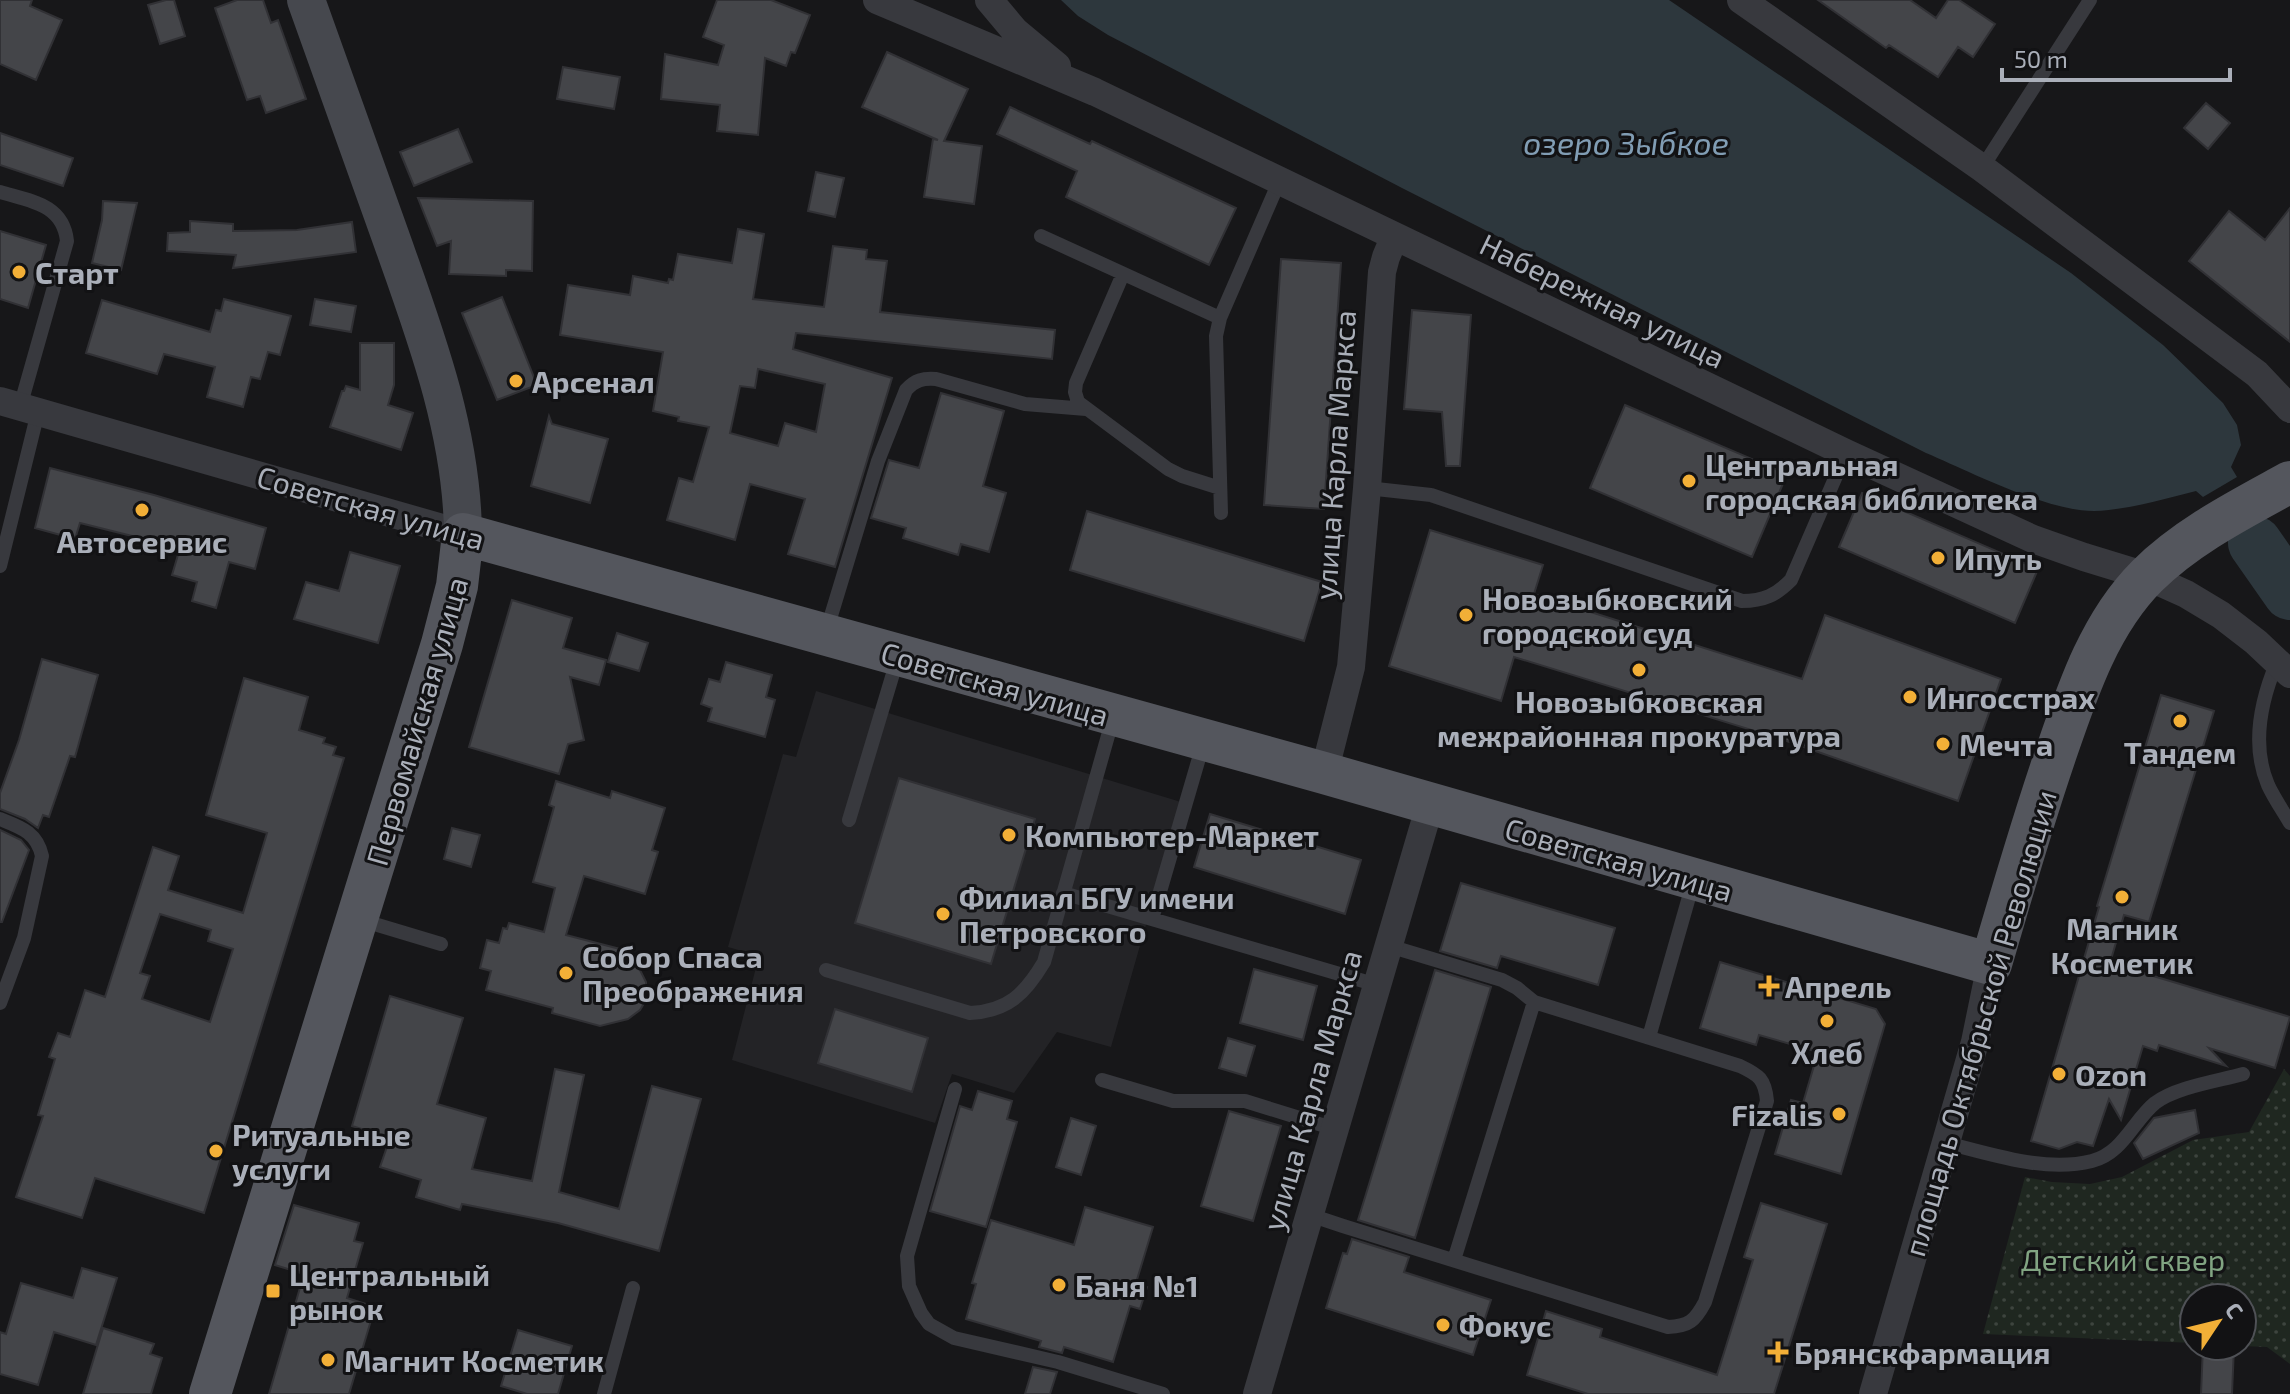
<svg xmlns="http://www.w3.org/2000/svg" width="2290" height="1394" font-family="'Exo 2',sans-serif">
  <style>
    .built { fill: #232326 }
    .grass { fill: url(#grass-dots) }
    .water { fill: #2d373d }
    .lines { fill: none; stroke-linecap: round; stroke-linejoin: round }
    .river { stroke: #2d373d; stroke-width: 54 }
    .building { fill: #444549; stroke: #313135; stroke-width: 2; fill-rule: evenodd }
    .lane { stroke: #38393e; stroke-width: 14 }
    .street { stroke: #38393e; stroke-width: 28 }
    .secondary { stroke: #46484e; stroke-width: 38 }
    .primary { stroke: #54565d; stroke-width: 42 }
    .poi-dot { fill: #f2af37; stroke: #121214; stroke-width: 3 }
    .labels { text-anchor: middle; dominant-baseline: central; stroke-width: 6; stroke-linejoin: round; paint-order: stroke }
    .poi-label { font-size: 30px; font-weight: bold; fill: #aaafb9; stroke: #121214; text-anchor: start }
    .street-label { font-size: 30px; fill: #aaafb9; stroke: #121214 }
    .park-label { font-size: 30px; fill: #81a482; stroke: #121214 }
    .water-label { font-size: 32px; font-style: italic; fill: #819db4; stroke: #121214 }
  </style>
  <defs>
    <pattern id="grass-dots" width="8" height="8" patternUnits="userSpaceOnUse" patternTransform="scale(2)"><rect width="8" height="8" fill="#1f2720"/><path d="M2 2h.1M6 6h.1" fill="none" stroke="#3d443e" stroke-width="1.8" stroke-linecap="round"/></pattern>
  </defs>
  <rect width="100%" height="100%" fill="#171719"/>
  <!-- built -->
  <path class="built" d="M816 691 1181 802 1111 1047 1057 1032 1014 1093 952 1074 935 1123 732 1060 759 956 728 947 783 754 796 757Z"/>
  <!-- grass -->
  <path class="grass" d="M2284 1069 2290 1076V1364L2267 1347 2242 1346V1298H2194V1343L1983 1334 2025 1177 2052 1182 2090 1184 2122 1177 2193 1140 2249 1132Z"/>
  <!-- water -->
  <path class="water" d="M1061 0H1669L2071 273 2163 345 2223 403 2237 425 2241 445 2231 467 2237 477 2203 497 2196 491C2163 499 2128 510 2094 511 2046 511 1971 472 1926 453L1402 188 1108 35 1078 16Z"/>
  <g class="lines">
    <!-- river -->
    <path class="river" d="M2255 543 2290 593"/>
  </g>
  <!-- building -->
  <path class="building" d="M0 0H32L30 6 62 20 36 80 0 64Z
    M166 0H174L185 36 160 44 148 5Z
    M237 0H263L271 23 278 20 306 99 266 113 260 96 247 100 215 8Z
    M717 0H771L810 15 795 53 791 52 786 66 765 58 758 135 717 131 720 105 661 99 665 54 718 65 724 45 703 37Z
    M1818 0H1910L1936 18 1948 0H1959L1995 24 1973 57 1958 47 1938 77 1889 45 1886 48Z
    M887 52 968 89 944 141 982 146 974 204 924 197 933 139 938 140 862 107Z
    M563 67 620 77 614 109 557 99Z
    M2206 103 2230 123 2208 149 2184 128Z
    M1010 107 1090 144 1092 141 1236 208 1209 265 1066 197 1077 171 997 134Z
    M458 129 472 162 414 186 400 152Z
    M0 133 73 158 63 186 0 165Z
    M816 172 844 178 835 217 808 211Z
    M418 198 533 201 532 271 506 270V276L449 274 451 241 437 246Z
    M103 201 137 203 121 270 92 263 102 220Z
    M2290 208V342L2189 261 2229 211 2265 240Z
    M190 221 233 224V231L297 230 352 222 356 252 233 268 236 255 167 251 168 233 190 232Z
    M738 229 764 234 753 299 824 307 833 246 867 250 866 259 887 261 880 312 1055 330 1052 359 796 333 793 349 892 378 835 567 788 554 805 499 750 484 735 540 667 520 679 478 693 482 709 427 678 421 679 417 653 411 663 352 560 335 568 285 630 295 633 276 668 283 669 279 673 280 678 254 732 263ZM758 369 825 384 816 432 785 423 778 446 730 433 740 386 755 388Z
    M0 231 46 245 28 308 0 299Z
    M1281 259 1341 263 1324 509 1264 505Z
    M502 297 537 385 497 400 462 313Z
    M224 299 291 316 280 355 268 352 260 379 251 377 243 407 207 397 215 367 164 354 157 374 86 353 102 300 210 332 216 310 221 311Z
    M315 299 356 306 351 332 310 325Z
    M1412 310 1471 315 1460 466H1446L1442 412 1404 409Z
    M360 343H394V385L388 405 413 413 401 450 330 427 342 391H344L346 386 360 390Z
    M941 393 1004 411 983 486 1006 493 989 552 961 544 958 555 903 538 906 528 871 518 889 460 919 468Z
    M1625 405 1787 474 1752 557 1590 488Z
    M549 416 552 424 608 439 590 503 531 486Z
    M50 468 154 495 266 528 255 569 229 562 216 608 192 601 197 582 172 575 180 548 80 523 75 539 35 528Z
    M1862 493 2038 569 2015 623 1839 547Z
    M1087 511 1322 582 1304 641 1070 570Z
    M1430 530 1543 565 1534 594 1802 679 1825 615 2001 679 1958 801 1781 739 1514 657 1501 701 1389 666Z
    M350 552 400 566 378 643 294 619 306 582 339 591Z
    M512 600 572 618 563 648 606 660 599 685 570 677 584 740 568 744 559 774 469 747Z
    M617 633 648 643 639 671 608 662Z
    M42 659 98 675 75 757 70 756 49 817 43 815 38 828 25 819 0 809V793L19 740Z
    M726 662 772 675 766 697 775 700 765 737 708 721 712 708 701 704 709 679 720 682Z
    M244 678 308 697 299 730 325 738 323 743 336 747 333 755 344 758 204 1213 95 1178 82 1218 16 1197 43 1116 38 1115 55 1059 49 1057 58 1033 70 1037 85 990 105 997 153 847 179 856 168 890 243 913 267 833 206 815ZM160 914 211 930 208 941 233 949 210 1022 142 999 150 976 140 973Z
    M2161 695 2214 711 2149 922 2124 915 2110 963 2290 1017 2275 1068 2209 1048 2226 1066 2159 1045 2157 1051 2143 1046 2121 1120 2109 1099 2093 1146 2077 1142 2059 1149 2031 1141 2099 907 2097 906Z
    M899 778 1035 819 991 964 855 923Z
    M556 781 610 798 612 791 665 808 652 850 658 852 645 894 584 876 566 935 620 949 640 970 646 982V1000L640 1010 628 1019 600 1026 552 1013 553 1008 486 990 491 971 480 968 487 940 499 943 503 928 507 929 509 923 544 932 555 888 533 882 554 807 549 805Z
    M1210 814 1361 860 1345 914 1194 867Z
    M452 828 480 835 471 867 444 859Z
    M0 830 21 840 29 850 2 922H0Z
    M1461 883 1615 928 1598 985 1501 956 1497 968 1440 951Z
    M1720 962 1876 1009 1885 1024 1841 1174 1775 1154 1791 1100 1803 1103 1818 1052 1759 1035 1756 1045 1700 1028Z
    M1254 969 1317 986 1303 1040 1240 1023Z
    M1435 970 1491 987 1415 1238 1358 1220Z
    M390 996 463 1018 437 1104 486 1118 472 1169 532 1181 555 1069 584 1075 559 1192 619 1209 652 1086 701 1099 659 1251 558 1223 462 1204 460 1210 416 1197 421 1180 380 1167 390 1138 352 1126Z
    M835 1009 928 1038 912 1092 818 1063Z
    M1228 1038 1255 1046 1246 1076 1219 1068Z
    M978 1091 1012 1101 1007 1119 1017 1122 986 1227 930 1211 960 1106 972 1110Z
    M2195 1110 2199 1133 2143 1159 2134 1143 2154 1118Z
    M1229 1111 1281 1126 1253 1221 1201 1206Z
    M1071 1118 1096 1126 1081 1175 1056 1167Z
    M1761 1203 1827 1224 1774 1394H1588L1527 1375 1546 1311 1602 1329 1600 1337 1717 1375 1753 1260 1744 1257Z
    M294 1205 359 1223 354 1241 363 1243 347 1298 375 1307 349 1394H269L304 1274 275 1265Z
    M1085 1207 1153 1227 1136 1283 1147 1287 1140 1309 1130 1306 1113 1362 1064 1347 1062 1353 1039 1347 1041 1341 966 1319 976 1284 972 1283 991 1220 1074 1245Z
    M1352 1239 1409 1257 1404 1272 1491 1300 1473 1355 1326 1308 1343 1253 1347 1254Z
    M82 1268 117 1278 96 1345 54 1332 38 1385 0 1374V1332L6 1334 21 1283 73 1298Z
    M103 1328 154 1344 150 1354 162 1358 151 1394H83Z
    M518 1330 572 1346 558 1394H527L501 1386Z
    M2203 1346 2234 1347 2232 1394H2201Z
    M1033 1367 1057 1372 1050 1394H1025Z"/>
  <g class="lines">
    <!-- lane -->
    <path class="lane" d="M1982 168 2090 0
      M0 192C30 201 63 204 67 241L20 407
      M1041 236 1220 318
      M1123 274 1076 383 1075 392 1078 402 1168 469 1182 476 1220 488
      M1367 488 1431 495 1742 601C1764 601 1776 595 1791 580L1846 453
      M1221 513 1216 336 1220 318 1279 182
      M0 566 38 412
      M827 629 878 461 906 390C915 380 923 378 936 379L1025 404 1086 409
      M2277 662C2261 700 2251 745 2268 785 2274 798 2283 811 2290 823
      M0 819C20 827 37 832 42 856L24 938 0 1003
      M849 820 898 657
      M1063 893 1377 985
      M1152 919 1204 741
      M361 920 441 944
      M1389 946 1502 980 1517 988 1534 1002
      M826 970 970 1013C1008 1011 1025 994 1044 962L1113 718
      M1649 1037 1693 883
      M1102 1080 1173 1101H1245L1335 1129
      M955 1089 907 1256 909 1286 921 1313 929 1324 954 1338 1058 1362 1163 1394
      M1946 1143C1992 1154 2045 1173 2092 1161 2123 1153 2133 1121 2155 1103 2176 1087 2218 1081 2243 1074
      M1310 1215 1343 1226 1668 1327C1689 1326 1695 1321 1705 1302L1767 1101C1765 1079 1759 1075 1740 1066L1534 1002 1454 1260
      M604 1394 633 1288"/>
    <!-- street -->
    <path class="street" d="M877 0 1095 92 1846 453 2033 539 2084 557 2146 576 2186 594 2221 615 2256 642 2290 674
      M989 0 1015 31 1057 66
      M1741 0 1982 168 2257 374 2290 409
      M0 401 463 534
      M1324 773 1351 667 1367 488 1382 272 1386 257 1394 238
      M1257 1394 1430 805
      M1873 1394 1975 1042 1991 964"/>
    <!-- secondary -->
    <path class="secondary" d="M306 0C334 78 362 156 390 235 424 331 462 430 463 534"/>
    <!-- primary -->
    <path class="primary" d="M210 1394 442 644 457 586 463 534 1324 773 1991 964C2011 895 2031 827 2054 759 2076 695 2098 625 2147 576 2187 536 2241 509 2290 482"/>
  </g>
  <!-- markers -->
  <g class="poi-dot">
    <circle cx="19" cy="272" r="8"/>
    <circle cx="516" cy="381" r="8"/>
    <circle cx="1689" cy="481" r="8"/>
    <circle cx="142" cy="510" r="8"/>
    <circle cx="1938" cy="558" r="8"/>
    <circle cx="1466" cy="615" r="8"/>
    <circle cx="1639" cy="670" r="8"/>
    <circle cx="1910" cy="697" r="8"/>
    <circle cx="2180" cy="721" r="8"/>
    <circle cx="1943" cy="744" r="8"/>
    <circle cx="1009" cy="835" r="8"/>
    <circle cx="2122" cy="897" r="8"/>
    <circle cx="943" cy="914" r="8"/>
    <circle cx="566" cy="973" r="8"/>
    <path d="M1765 974h8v8h8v8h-8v8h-8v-8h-8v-8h8z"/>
    <circle cx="1827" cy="1021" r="8"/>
    <circle cx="2059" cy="1074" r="8"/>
    <circle cx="1839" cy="1114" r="8"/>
    <circle cx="216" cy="1151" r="8"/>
    <circle cx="1059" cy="1285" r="8"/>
    <rect x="265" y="1283" width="16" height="16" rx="4"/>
    <circle cx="1443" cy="1325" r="8"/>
    <path d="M1774 1340h8v8h8v8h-8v8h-8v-8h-8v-8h8z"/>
    <circle cx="328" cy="1360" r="8"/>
  </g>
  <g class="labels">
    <!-- poi labels -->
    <g class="poi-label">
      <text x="35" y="272">Старт</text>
      <text x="532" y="381">Арсенал</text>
      <text x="1705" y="464">Центральная<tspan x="1705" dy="34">городская библиотека</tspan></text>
      <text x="142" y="541" text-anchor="middle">Автосервис</text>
      <text x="1954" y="558">Ипуть</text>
      <text x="1482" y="598">Новозыбковский<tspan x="1482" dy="34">городской суд</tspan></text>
      <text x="1926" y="697">Ингосстрах</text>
      <text x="1639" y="701" text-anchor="middle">Новозыбковская<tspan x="1639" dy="34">межрайонная прокуратура</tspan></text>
      <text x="1959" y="744">Мечта</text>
      <text x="2180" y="752" text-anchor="middle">Тандем</text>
      <text x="1025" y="835">Компьютер-Маркет</text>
      <text x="959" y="897">Филиал БГУ имени<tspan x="959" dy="34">Петровского</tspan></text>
      <text x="2122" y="928" text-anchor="middle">Магник<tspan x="2122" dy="34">Косметик</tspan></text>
      <text x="582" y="956">Собор Спаса<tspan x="582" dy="34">Преображения</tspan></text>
      <text x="1785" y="986">Апрель</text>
      <text x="1827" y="1052" text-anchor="middle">Хлеб</text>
      <text x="2075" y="1074">Ozon</text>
      <text x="1823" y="1114" text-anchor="end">Fizalis</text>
      <text x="232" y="1134">Ритуальные<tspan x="232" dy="34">услуги</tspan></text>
      <text x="289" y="1274">Центральный<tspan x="289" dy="34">рынок</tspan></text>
      <text x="1075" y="1285">Баня №1</text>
      <text x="1459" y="1325">Фокус</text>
      <text x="1794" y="1352">Брянскфармация</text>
      <text x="344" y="1360">Магнит Косметик</text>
    </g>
    <!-- street labels -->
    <g class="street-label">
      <text transform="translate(1603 300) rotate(26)">Набережная улица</text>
      <text transform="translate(1334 455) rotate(-86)">улица Карла Маркса</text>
      <text transform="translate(371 507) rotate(16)">Советская улица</text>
      <text transform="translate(995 683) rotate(16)">Советская улица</text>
      <text transform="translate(416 721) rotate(-74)">Первомайская улица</text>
      <text transform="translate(1619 859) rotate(16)">Советская улица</text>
      <text transform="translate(1979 1023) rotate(-74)">площадь Октябрьской Революции</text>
      <text transform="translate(1311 1090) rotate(-74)">улица Карла Маркса</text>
    </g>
    <!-- park labels -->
    <g class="park-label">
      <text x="2123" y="1259">Детский сквер</text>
    </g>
    <!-- water labels -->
    <g class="water-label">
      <text x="1626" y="142">озеро Зыбкое</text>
    </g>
  </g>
  <!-- north arrow -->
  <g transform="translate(2218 1322) rotate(55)"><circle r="38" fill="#121214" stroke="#4f5156" stroke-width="2"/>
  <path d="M0-6L14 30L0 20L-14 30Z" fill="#f2af37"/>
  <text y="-12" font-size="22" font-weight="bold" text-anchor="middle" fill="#aaafb9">С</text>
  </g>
  <!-- scale -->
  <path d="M2002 68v12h228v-12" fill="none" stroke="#aaafb9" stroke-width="4"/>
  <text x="2014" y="68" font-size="24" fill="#aaafb9" stroke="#121214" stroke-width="6" paint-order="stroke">50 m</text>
</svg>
